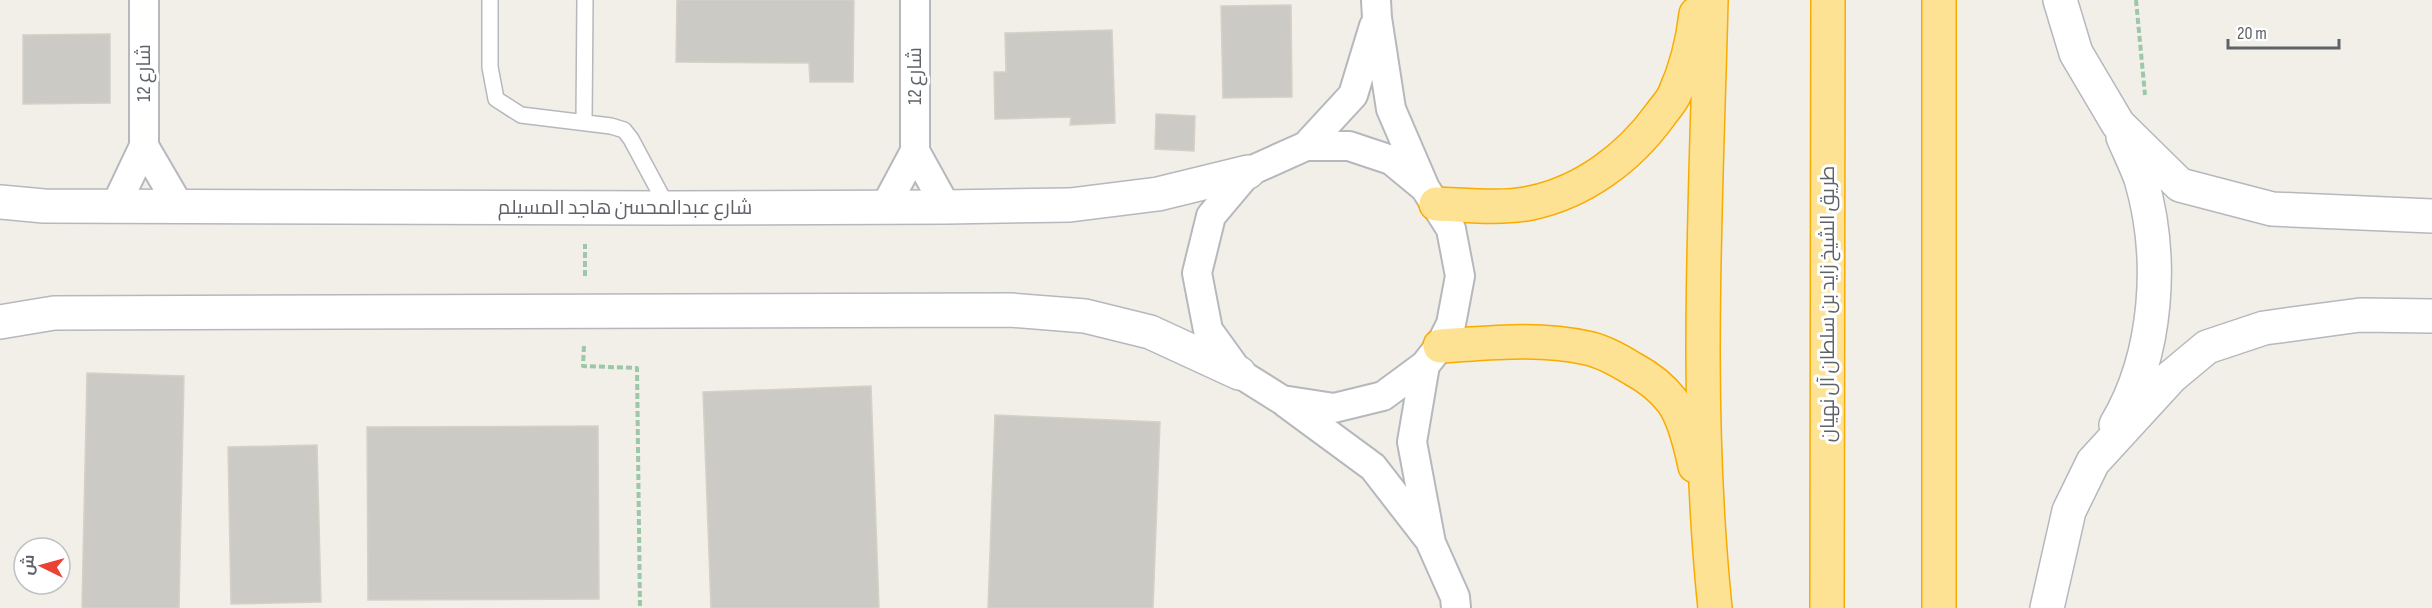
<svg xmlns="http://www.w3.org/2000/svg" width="2432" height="608" font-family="'Sofia Sans Condensed',Cairo,sans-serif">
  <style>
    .building { fill: #cccac5; stroke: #d6d1c6; stroke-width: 1.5 }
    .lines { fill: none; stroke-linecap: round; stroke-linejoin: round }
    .service-casing { stroke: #b5b8bc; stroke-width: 18 }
    .minor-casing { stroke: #b5b8bc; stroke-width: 32 }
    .tertiary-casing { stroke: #b5b8bc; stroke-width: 36 }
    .motorway-casing { stroke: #f9ab00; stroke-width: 36 }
    .path { stroke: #9cc7a9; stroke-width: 4; stroke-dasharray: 6 3; stroke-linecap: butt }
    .service { stroke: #fff; stroke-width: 15 }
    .minor { stroke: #fff; stroke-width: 28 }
    .tertiary { stroke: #fff; stroke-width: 33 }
    .motorway { stroke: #fde293; stroke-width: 33 }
    .labels { text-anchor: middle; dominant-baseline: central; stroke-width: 6; stroke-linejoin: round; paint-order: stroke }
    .street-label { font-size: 20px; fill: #5f6368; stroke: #fff }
  </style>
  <rect width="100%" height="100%" fill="#f1efe8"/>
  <!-- building -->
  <path class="building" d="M677 0H854L853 82H810L809 63 676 62Z
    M1291 5 1292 97 1223 98 1221 6Z
    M1112 30 1115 123 1070 125 1071 117 995 119 994 72H1006L1005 33Z
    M110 34V103L23 104V35Z
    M1156 114 1195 116 1194 151 1155 149Z
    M87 373 184 376 179 608H82Z
    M871 386 879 608H711L703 392Z
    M995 415 1160 422 1153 608H988Z
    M598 426 599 599 368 600 367 427Z
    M317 445 321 602 231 604 228 447Z"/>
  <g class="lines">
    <!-- service casing -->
    <g class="service-casing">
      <path id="service" d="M490 0V67L496 99 521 115 611 126 624 130 631 139 668 208
        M584 122 585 0"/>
    </g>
    <!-- minor casing -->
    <g class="minor-casing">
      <path id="minor" d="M1376 0 1377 18 1391 109 1425 188 1451 229 1460 276 1451 324 1440 346 1425 365 1383 396 1334 408 1282 400 1239 373 1208 330 1197 273 1211 216 1248 172 1306 146H1349L1391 160 1425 188
        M144 146 179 206
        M1306 146 1353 95 1374 26
        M915 151 946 207
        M116 205 144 146V0
        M885 207 915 151V0
        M1425 365 1412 442 1431 543 1455 597 1456 608
        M1286 403 1373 467 1428 538"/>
    </g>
    <!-- tertiary casing -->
    <g class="tertiary-casing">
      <path id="tertiary" d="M2060 0 2076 53 2118 124 2180 185 2272 209 2432 216
        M0 202 44 206 668 208 946 207 1070 205 1158 194 1248 172
        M0 322 54 313 1010 310 1085 316 1150 332 1239 373
        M2116 425C2158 354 2164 257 2141 179 2136 165 2129 151 2123 137
        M2047 608 2069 511 2093 462 2171 377 2207 347 2264 328 2360 315 2432 316"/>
    </g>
    <!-- motorway casing -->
    <g class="motorway-casing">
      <path id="motorway" d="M1711 0C1706 202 1694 406 1715 608
        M1436 204C1466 205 1501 209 1531 203 1583 192 1629 158 1660 115 1665 108 1672 101 1675 93 1686 69 1693 40 1696 14
        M1440 346C1489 343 1539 337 1587 348 1603 351 1620 361 1633 369 1648 377 1662 388 1672 401 1684 417 1691 447 1695 466
        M1827 608 1828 0
        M1939 608V0"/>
    </g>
    <!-- path -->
    <path class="path" d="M2136 0 2145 95
      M585 276V244
      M584 346 583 366 637 368 640 608"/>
    <!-- service -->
    <use href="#service" class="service"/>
    <!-- minor -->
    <use href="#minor" class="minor"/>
    <!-- tertiary -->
    <use href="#tertiary" class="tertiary"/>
    <!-- motorway -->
    <use href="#motorway" class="motorway"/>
  </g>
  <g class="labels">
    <!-- street labels -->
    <g class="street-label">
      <text transform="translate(144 73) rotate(-90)">شارع 12</text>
      <text transform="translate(915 76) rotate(-90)">شارع 12</text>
      <text x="625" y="208">شارع عبدالمحسن هاجد المسيلم</text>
      <text transform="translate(1828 304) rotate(-90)">طريق الشيخ زايد بن سلطان آل نهيان</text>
    </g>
  </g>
  <!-- north arrow -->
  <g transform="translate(42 566) rotate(275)"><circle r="28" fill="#ffffff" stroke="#bfc1c3" stroke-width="1.5"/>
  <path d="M0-4.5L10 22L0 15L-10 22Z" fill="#ea4335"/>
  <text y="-9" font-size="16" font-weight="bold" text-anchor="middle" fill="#5f6368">ش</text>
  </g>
  <!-- scale -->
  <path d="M2228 39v9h111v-9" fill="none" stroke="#5f6368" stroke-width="3"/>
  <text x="2237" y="39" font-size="18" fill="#5f6368" stroke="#ffffff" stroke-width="4.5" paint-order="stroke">20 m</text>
</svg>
